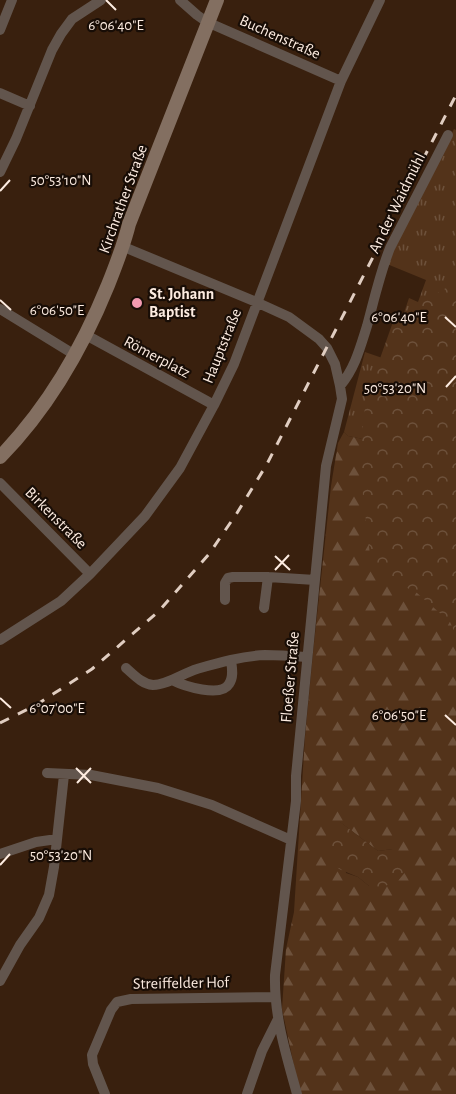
<svg xmlns="http://www.w3.org/2000/svg" width="456" height="1094" font-family="'Alegreya Sans',sans-serif">
  <style>
    .grass { fill: url(#grass-tufts) }
    .forest { fill: url(#forest-firs); fill-rule: evenodd }
    .park { fill: url(#park-crowns) }
    .lines { fill: none; stroke-linecap: round; stroke-linejoin: round }
    .minor { stroke: #62554d; stroke-width: 10 }
    .secondary { stroke: #836f61; stroke-width: 14 }
    .rail { stroke: #e0cdc1; stroke-width: 3; stroke-dasharray: 10 10; stroke-linecap: butt }
    .ticks { fill: none; stroke: #fdece1; stroke-width: 2 }
    .poi-dot { fill: #f29ab0; stroke: #180d06; stroke-width: 2 }
    .labels { text-anchor: middle; dominant-baseline: central; stroke-width: 4.5; stroke-linejoin: round; paint-order: stroke }
    .street-label { font-size: 16px; fill: #fdece1; stroke: #180d06 }
    .poi-label { font-size: 16px; font-weight: bold; fill: #fdece1; stroke: #180d06; text-anchor: start }
    .ticks-label { font-size: 15px; text-anchor: middle; fill: #fdece1; stroke: #180d06; stroke-width: 4.5; stroke-linejoin: round; paint-order: stroke }
  </style>
  <defs>
    <pattern id="grass-tufts" width="24" height="20" patternUnits="userSpaceOnUse" patternTransform="scale(1.5)"><rect width="24" height="20" fill="#53331a"/><path d="M3 7l-1-3M5 7V3M7 7l1-3M15 17l-1-3M17 17v-4M19 17l1-3" fill="none" stroke="#6d513b"/></pattern>
    <pattern id="forest-firs" width="22" height="20" patternUnits="userSpaceOnUse" patternTransform="scale(1.5)"><rect width="22" height="20" fill="#53331a"/><path d="M5 1l3.5 6h-7zM16 11l3.5 6h-7z" fill="#6d513b"/></pattern>
    <pattern id="park-crowns" width="20" height="18" patternUnits="userSpaceOnUse" patternTransform="scale(1.5)"><rect width="20" height="18" fill="#53331a"/><path d="M2 6a3 3 0 1 1 6 0M12 15a3 3 0 1 1 6 0" fill="none" stroke="#6d513b"/></pattern>
  </defs>
  <rect width="100%" height="100%" fill="#39200e"/>
  <!-- grass -->
  <path class="grass" d="M454 129 456 130V437L444 455 348 436 344 432 365 352 388 360 409 298 418 302 426 280 387 264Z"/>
  <!-- forest -->
  <path class="forest" d="M344 432 348 436 444 455 456 437V1094H300L282 1009 286 949 294 912 305 737 313 653 331 486 338 443ZM340 822 378 851 393 849 369 886 358 877 346 873Z"/>
  <!-- park -->
  <path class="park" d="M456 282V635L450 622 417 593 380 574 370 555 359 461 366 398 394 319Z
    M339 821 378 851 393 849 407 856V870L397 882 381 887 369 886 358 877 339 869 331 859 325 849 324 841 328 833Z"/>
  <g class="lines">
    <!-- minor -->
    <path class="minor" d="M180 0 197 15 207 22 341 81
      M0 30 12 0
      M0 93 30 106
      M0 172 16 139 52 50 61 34 72 19 101 0
      M124 247 256 302 289 317 319 339 327 348 335 364 340 386 342 399 326 466 296 776V801L275 975C274 1017 286 1054 297 1094
      M0 309 75 355
      M86 335 214 405
      M340 386C355 368 360 348 367 326 374 300 380 273 390 248L448 135
      M0 483 90 574
      M225 600V583L228 578 233 577H268L315 580
      M264 608 268 577
      M0 640 61 601 90 574 145 516 180 468 214 405 234 364 341 81 380 0
      M126 668C134 675 142 684 153 685 168 685 183 673 197 669 218 663 242 656 265 655 279 655 293 656 306 657
      M172 680C184 686 221 698 229 684 234 677 232 668 231 660
      M47 773 91 775 158 788 212 805 291 840
      M0 854 36 842 57 839
      M0 981 20 945 39 918 49 895 54 867 64 775
      M105 1094 93 1064 92 1055 111 1010 117 1002 131 999 275 997
      M247 1094 262 1051 278 1019"/>
    <!-- secondary -->
    <path class="secondary" d="M0 457C48 408 82 349 108 285 116 265 124 245 129 224L217 0"/>
    <!-- rail -->
    <path class="rail" d="M0 723 36 705 92 669 159 611 209 554 237 513 267 464 456 95"/>
  </g>
  <!-- ticks -->
  <path class="ticks" d="M106 0 116 10M0 191 10 180M0 300 11 310M445 317 456 327M446 387 456 376M275 556 290 570M275 570 289 555M0 698 11 708M445 715 456 725M76 768 91 783M77 783 91 768M0 865 10 854"/>
  <!-- markers -->
  <circle class="poi-dot" cx="137" cy="303" r="6"/>
  <g class="labels">
    <!-- street labels -->
    <g class="street-label">
      <text transform="translate(280 37) rotate(24)">Buchenstraße</text>
      <text transform="translate(123 199) rotate(-70)">Kirchrather Straße</text>
      <text transform="translate(397 203) rotate(-64)">An der Waidmühl</text>
      <text transform="translate(222 346) rotate(-68)">Hauptstraße</text>
      <text transform="translate(157 357) rotate(28)">Römerplatz</text>
      <text transform="translate(56 518) rotate(45)">Birkenstraße</text>
      <text transform="translate(290 677) rotate(-85)">Floeßer Straße</text>
      <text transform="translate(181 983) rotate(-1)">Streiffelder Hof</text>
    </g>
    <!-- poi labels -->
    <g class="poi-label">
      <text x="149" y="294">St. Johann<tspan x="149" dy="18">Baptist</tspan></text>
    </g>
  </g>
  <g class="ticks-label">
    <text x="116" y="30">6°06'40"E</text>
    <text x="61" y="185">50°53'10"N</text>
    <text x="57" y="315">6°06'50"E</text>
    <text x="399" y="322">6°06'40"E</text>
    <text x="395" y="393">50°53'20"N</text>
    <text x="57" y="713">6°07'00"E</text>
    <text x="399" y="720">6°06'50"E</text>
    <text x="61" y="860">50°53'20"N</text>
  </g>
</svg>
